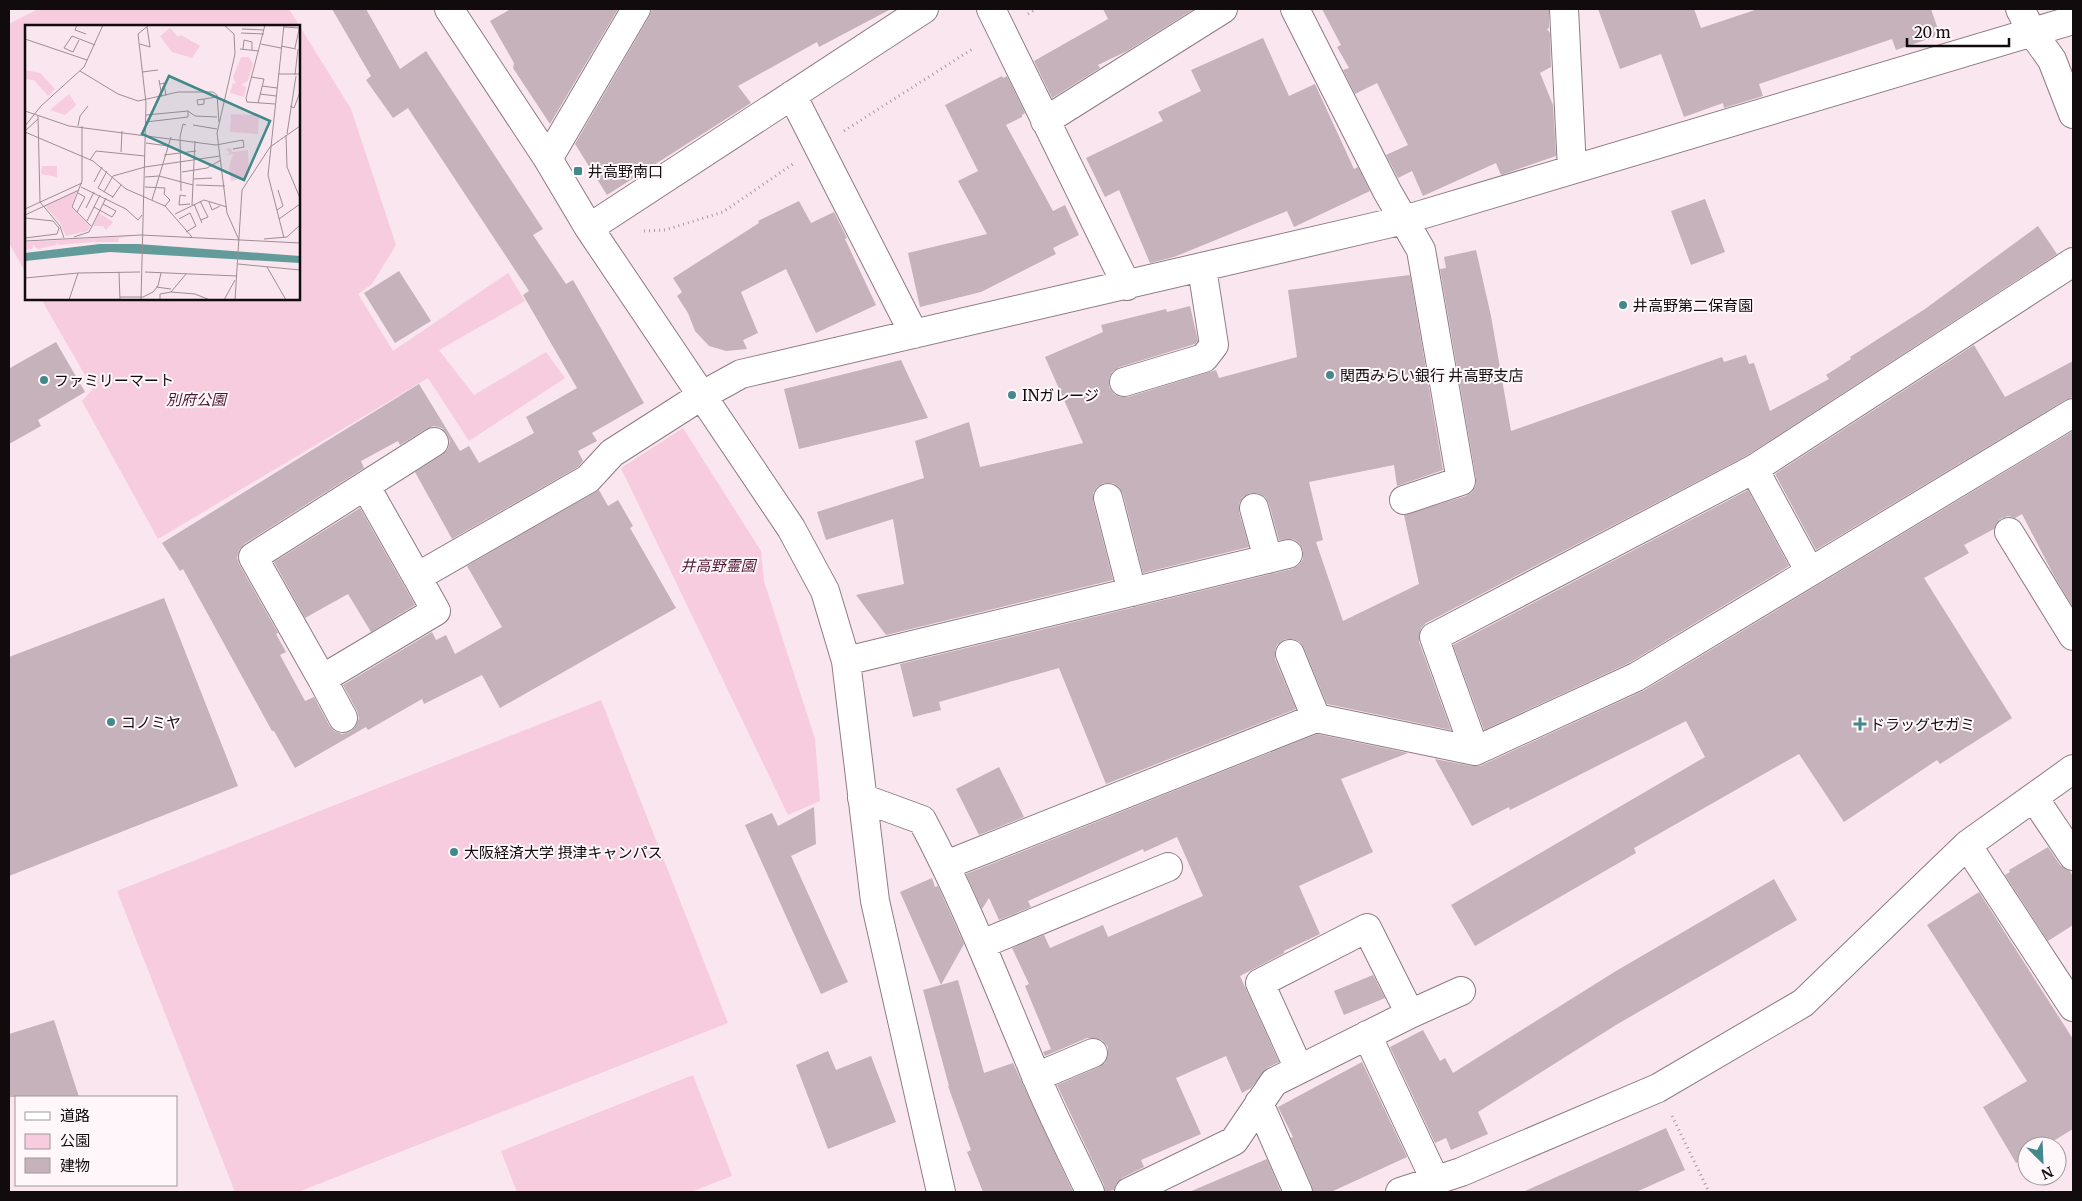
<svg xmlns="http://www.w3.org/2000/svg" width="2082" height="1201" font-family="Merriweather,'Noto Sans JP',serif">
  <style>
    .green { fill: #f6ccde }
    .building { fill: #c5b2ba }
    .lines { fill: none; stroke-linecap: round; stroke-linejoin: round }
    .minor-casing { stroke: #8e7c84; stroke-width: 30 }
    .path { stroke: #aa9aa1; stroke-width: 3; stroke-dasharray: 1 4; stroke-linecap: butt }
    .minor { stroke: #fff; stroke-width: 28 }
    .poi-dot { fill: #41898a; stroke: #fff7fa; stroke-width: 2 }
    .labels { text-anchor: middle; dominant-baseline: central; stroke-width: 4; stroke-linejoin: round; paint-order: stroke }
    .poi-label { font-size: 15px; fill: #110b0e; stroke: #fff7fa; text-anchor: start }
    .park-label { font-size: 15px; font-style: italic; fill: #4e1835; stroke: #fff7fa }
    .inset-road { fill: none; stroke: #9d8e94; stroke-width: 1 }
    .view { fill: #41898a; fill-opacity: 0.15; stroke: #41898a; stroke-width: 2.5 }
    .inset-edge { fill: none; stroke: #110b0e; stroke-width: 2.5 }
  </style>
  <rect width="100%" height="100%" fill="#fae6ee"/>
  <!-- green -->
  <path class="green" d="M38 9H289L351 109 396 245 372 284 358 294 393 351 508 273 525 301 439 350 474 395 546 352 565 378 469 441 428 378 158 539 82 401 93 389 41 299H299V26H26V273L9 243V24Z
    M683 428 761 551 764 581 815 739 820 801 788 815 621 468Z
    M601 700 728 1023 298 1192H235L117 891Z
    M693 1075 732 1176 691 1192H517L501 1151Z"/>
  <!-- building -->
  <path class="building" d="M332 9H366L400 69 426 51 543 229 533 235 566 284 573 280 644 403 592 433 597 441 578 451 583 461 578 467 452 539 415 472 442 455 448 449 450 441 447 434 442 428 434 426 426 429 400 445 398 441 361 461 364 468 244 544 239 550 237 558 239 564 278 633 276 634 286 652 280 655 305 701 314 697 329 725 334 731 342 734 350 732 356 726 359 718 357 711 343 685 432 632 436 640 446 635 455 654 502 627 467 566 599 490 608 506 618 500 633 526 630 528 676 608 500 708 482 675 424 704 422 699 368 730 366 727 295 768 274 731H272L183 569 180 571 162 543 419 384 460 451 469 446 479 463 534 433 526 417 577 388 523 295 529 291 408 108 393 118 366 80 371 76Z
    M511 9H618L550 124 513 68 514 63 490 21Z
    M652 9H891L819 47 817 42 738 86 751 103 607 195 575 144 649 17Z
    M1103 9H1194L1127 51 1098 65 1100 68 1052 98 1034 61 1108 19Z
    M1322 9H1549V28L1547 29 1550 33 1551 67 1540 73 1553 105 1556 156 1501 175 1496 163 1423 196 1412 171 1398 178 1386 155 1408 145 1377 83 1355 94 1343 70 1349 68 1337 47 1341 45Z
    M1598 9H1694L1701 28 1758 9H1931L1940 35 1896 50 1892 39 1759 84 1763 96 1724 108 1723 103 1684 117 1661 54 1620 69Z
    M1263 38 1289 96 1315 84 1354 169 1358 167 1370 191 1294 227 1287 211 1174 257 1150 263 1119 190 1105 197 1086 158 1163 121 1158 112 1201 91 1191 70Z
    M1002 76 1003 78 1007 76 1025 113 1022 115V117L1006 125 1053 211 1065 205 1079 235 1053 248 1056 254 981 292 920 307 908 253 987 234 958 181 978 171 945 105Z
    M1705 199 1725 252 1691 265 1671 211Z
    M799 201 811 223 834 212 847 238 845 239 876 305 816 333 786 269 741 292 758 333 743 340 747 349 726 351 709 346 695 331 688 313 677 296 682 292 673 278 759 223 758 221Z
    M2038 226 2057 254 1746 456 1426 623 1421 628 1419 635V642L1451 730 1327 704 1304 648 1300 642 1293 639H1285L1277 645 1275 651V659L1296 709 1106 784 1059 668 939 702 941 710 913 717 900 664 1292 569 1299 565 1303 559V550L1299 543 1293 539 1279 540 1269 504 1265 497 1258 493H1250L1243 497 1239 504V512L1249 547 1143 573 1123 494 1119 487 1113 483H1104L1097 487 1093 493V501L1113 580 886 635 856 595 904 584 893 519 826 540 817 512 924 478 915 441 969 422 980 467 1083 443 1045 357 1103 332 1101 325 1166 309 1167 312 1190 306 1198 341 1195 344 1120 367 1112 372 1109 379V387L1114 394 1120 397H1128L1216 370 1219 378 1297 357 1288 290 1410 275 1443 470 1397 486 1394 465 1309 482 1323 540 1316 542 1343 621 1419 584 1404 515 1466 496 1472 492 1476 485V478L1440 269 1446 268 1444 257 1476 250 1491 316 1511 431 1722 357 1724 362 1746 355 1749 364 1754 363 1770 411 1829 379 1826 375 1851 359 1850 357 1925 309Z
    M399 271 431 321 395 343 364 293Z
    M56 342 85 392 38 420 41 426 9 444V365L10 368Z
    M1974 345 2005 397 2073 361V397L2065 400 1816 550 1775 474Z
    M901 360 928 418 799 449 784 389Z
    M2073 431V607L2053 574 2022 514 2015 518 2008 516 2000 519 1994 529 1964 545 1969 553 1924 578 2012 718 1940 764 1937 760 1844 822 1799 754 1634 848 1636 853 1475 946 1451 905 1705 757 1686 721 1510 810 1509 807 1472 826 1435 759 1472 766H1480L1643 691Z
    M1748 490 1789 566 1629 663 1484 730 1453 645Z
    M360 508 415 605 371 632 348 594 305 618 274 562Z
    M164 598 238 786 9 876V657Z
    M1317 734 1408 753 1341 779 1373 852 1299 886 1320 934 1284 951V953L1240 976 1279 1062 1267 1068 1251 1088 1242 1093 1226 1056 1176 1078 1201 1134 1141 1160 1144 1167 1122 1178 1116 1184 1114 1190 1105 1192 1104 1185 1057 1085 1099 1067 1105 1063 1108 1055V1047L1102 1040 1094 1038H1087L1045 1056 1043 1052 1051 1049 1025 986 1029 984 1012 948 1044 935 1050 948 1103 925 1108 937 1203 896 1177 837 1144 852 1143 849 1028 901 1031 907 999 920 989 898 982 909 966 874Z
    M999 767 1024 817 979 835 956 789Z
    M814 807 816 844 791 856 848 982 821 994 745 825 772 813 778 826Z
    M2048 847 2060 865 2070 871 2073 877V925L2048 941 2005 875 2010 872 2009 870Z
    M932 878 935 887 938 886 964 944 941 985 900 892Z
    M1774 879 1797 920 1616 1025 1478 1112 1488 1134 1451 1150 1446 1138 1435 1143 1390 1047 1423 1030 1440 1061 1445 1058 1453 1073 1616 971Z
    M1979 892 2073 1039V1129L2045 1146H2027V1157L2016 1163 1983 1107 2027 1081 1927 925Z
    M1373 975 1385 998 1344 1015 1334 991Z
    M958 980 984 1073 1013 1063 1073 1192H983L967 1152 971 1150 948 1086H949L923 990Z
    M54 1020 79 1097H9V1034Z
    M828 1051 836 1070 871 1056 896 1122 828 1149 796 1065Z
    M1362 1062 1407 1157 1331 1192H1313L1312 1186 1291 1138 1293 1137 1278 1107Z
    M1666 1128 1685 1170 1636 1192H1523Z
    M1267 1159 1281 1192H1189Z"/>
  <g class="lines">
    <!-- minor casing -->
    <g class="minor-casing">
      <path id="minor" d="M449 9 548 159 589 228 791 528 825 591 846 661 875 901 941 1192
        M991 9 1127 286
        M1295 9 1387 191 1421 250 1461 481 1404 500
        M1564 9 1572 169
        M2020 9 2032 32 2052 60 2073 114
        M792 95 914 334
        M1045 121 1223 9
        M548 159 636 9
        M589 228 924 9
        M1124 382 1204 358 1214 345 1202 268
        M434 442 253 557 322 679 436 611 417 577 588 479 612 453 701 396 741 374 1404 220 2073 20
        M1754 469 1810 572
        M366 487 417 577
        M1108 498 1132 592
        M1254 508 1268 559
        M2009 532 2073 636
        M1290 654 1316 718
        M846 661 1288 554
        M322 679 343 718
        M1475 751 1434 637 1754 469 2073 262
        M862 798 922 820C966 902 999 989 1036 1076 1052 1115 1072 1153 1090 1192
        M2034 798 2073 856
        M1967 845 2073 1007
        M946 865 1316 718 1475 751 1636 677 2073 413
        M982 944 1168 867
        M1367 1035 1436 1182
        M1299 1069 1260 983 1367 928 1410 1014
        M1036 1077 1093 1053
        M1259 1103 1298 1192
        M1129 1192 1234 1141 1274 1082 1410 1014 1461 991
        M1400 1192 1461 1172 1658 1088 1803 1003 1967 845 2073 769"/>
    </g>
    <!-- path -->
    <path class="path" d="M1028 14 1036 9
      M844 131 974 48
      M644 231 665 230 723 212 793 164
      M1672 1116 1709 1192"/>
    <!-- minor -->
    <use href="#minor" class="minor"/>
  </g>
  <!-- markers -->
  <g class="poi-dot">
    <rect x="573" y="166" width="10" height="10" rx="2.5"/>
    <circle cx="1623" cy="305" r="5"/>
    <circle cx="1330" cy="375" r="5"/>
    <circle cx="44" cy="380" r="5"/>
    <circle cx="1012" cy="395" r="5"/>
    <circle cx="111" cy="722" r="5"/>
    <path d="M1857.5 716.5h5v5h5v5h-5v5h-5v-5h-5v-5h5z"/>
    <circle cx="454" cy="852" r="5"/>
  </g>
  <g class="labels">
    <!-- poi labels -->
    <g class="poi-label">
      <text x="588" y="171">井高野南口</text>
      <text x="1633" y="305">井高野第二保育園</text>
      <text x="1340" y="375">関西みらい銀行 井高野支店</text>
      <text x="54" y="380">ファミリーマート</text>
      <text x="1022" y="395">INガレージ</text>
      <text x="121" y="722">コノミヤ</text>
      <text x="1870" y="724">ドラッグセガミ</text>
      <text x="464" y="852">大阪経済大学 摂津キャンパス</text>
    </g>
    <!-- park labels -->
    <g class="park-label">
      <text x="196" y="399">別府公園</text>
      <text x="718" y="565">井高野霊園</text>
    </g>
  </g>
  <!-- overview -->
  <g transform="translate(25 25)">
    <rect width="275" height="275" fill="#fae6ee"/>
    <path d="M145 3 153 12 156 10 175 21 167 33 147 27 135 11ZM216 32H224L228 39 223 56 216 60 221 62 219 72 205 68 208 58 211 59 208 52ZM0 45 15 48 30 64 23 71 9 55 0 54ZM44 69 51 80 40 90 25 85ZM206 89 234 90 233 109 205 107ZM206 123 207 127 223 125 224 147 220 153 206 156 204 142 208 129 200 130 205 128 200 124ZM17 141H32V152L16 149ZM52 166 46 182 65 201 63 206 41 211 35 198 20 181ZM74 188 88 197 81 205 78 201H68ZM109 211 94 213 93 217H69V215L68 217 33 220 32 217 31 220 13 224 8 220 7 224 0 225V217Z" fill="#f6ccde"/>
    <path d="M75 219H113L275 231V238L85 227 0 236V228Z" fill="#639a9a"/>
    <path class="inset-road" d="M52 0 50 5 61 9M199 0 209 9 210 29 192 108 202 188 214 215M240 0 221 73 222 77 250 79M259 2 274 3M217 4 239 5M216 8 239 9M0 14 62 35M54 15 48 27 39 23 47 11 70 20M115 19 125 22 122 2M236 19 256 23M256 21 271 24M270 23 275 0M215 24 234 26M218 24 219 15 227 17V25M55 46 93 69 113 76 153 67H188L192 70 194 97M117 47 133 45M253 49H275M270 50 273 24M226 52 239 54 233 78M134 55 137 72M135 59 139 58 141 71M237 61 252 63M235 69 251 71M179 74V79L173 80 172 75 192 72M265 81 269 83 275 67M0 86 44 101 191 120 218 115 219 122 208 124M121 90 163 86 170 91 192 92M13 91 15 177 35 201 39 213M121 97 163 92V86M168 100 192 104M0 101 16 81 59 42 78 0M53 101 55 91 63 81M57 101V156L47 182 66 201M0 106 13 94M0 107 68 136 101 164 140 181 167 212M262 109 271 51M261 110 262 142 275 173M121 118 143 121M96 127 97 106M139 130 171 126M65 135 71 126 120 131M82 146 73 163 88 172M157 147 182 143 196 135M120 152 134 151 168 160M169 154 187 153M69 157 77 142M171 160 200 161M56 162 101 184 113 195 117 190M120 162 140 163 139 169 145 175 140 181M156 166 155 112 158 99 161 100M79 167 88 151 120 142 195 131M161 171 155 170 154 180 165 179M87 173 96 160M127 175 146 112M175 176 183 192 176 195M184 177 187 185 195 181M169 179 177 198M167 180 170 116M69 182 87 192 91 186 78 179M61 183 69 167M0 184 57 158M252 185 258 181 253 165M52 187 60 172 53 168M150 189 179 175 202 182M0 190 54 165M0 193 28 196M154 194 165 188 171 201 161 207M254 194 275 179M62 196 75 170M49 212 64 207 81 173M0 213 32 209 34 203 28 196M259 213 243 150 259 0M239 214 262 212 275 200M0 216 116 210 275 218M213 239 275 245M242 242 261 275M94 247 95 275M120 247 212 251M161 249 146 267 170 269 185 275M0 253 53 248 115 247M131 262 146 264M95 272H118L128 267 133 261 136 248M44 275 53 248M116 275 121 78 113 9 124 0M135 275V269L146 267M199 275 210 255M210 275 217 165 245 122 275 101"/>
    <path class="view" d="M144 51 245 96 219 155 117 109Z"/>
    <rect width="275" height="275" class="inset-edge"/>
  </g>
  <!-- border -->
  <rect width="2082" height="1201" fill="none" stroke="#110b0e" stroke-width="20"/>
  <!-- legend -->
  <rect x="15" y="1096" width="162" height="90" fill="#fff7fa" stroke="#a0999c"/>
  <rect x="25" y="1112" width="25" height="8" fill="#ffffff" stroke="#a0999c"/>
  <text x="60" y="1121" font-size="15" fill="#110b0e">道路</text>
  <rect x="25" y="1134" width="25" height="15" fill="#f6ccde" stroke="#a0999c"/>
  <text x="60" y="1146" font-size="15" fill="#110b0e">公園</text>
  <rect x="25" y="1158" width="25" height="15" fill="#c5b2ba" stroke="#a0999c"/>
  <text x="60" y="1171" font-size="15" fill="#110b0e">建物</text>
  <!-- north arrow -->
  <g transform="translate(2042 1161) rotate(156)"><circle r="24" fill="#fff7fa" stroke="#a0999c"/>
  <path d="M0-4L9 19L0 12L-9 19Z" fill="#41898a"/>
  <text y="-8" font-size="14" font-weight="bold" text-anchor="middle" fill="#110b0e">N</text>
  </g>
  <!-- scale -->
  <path d="M1907 38v8h102v-8" fill="none" stroke="#110b0e" stroke-width="2.5"/>
  <text x="1914" y="38" font-size="15" fill="#110b0e" stroke="#fff7fa" stroke-width="4" paint-order="stroke">20 m</text>
</svg>
